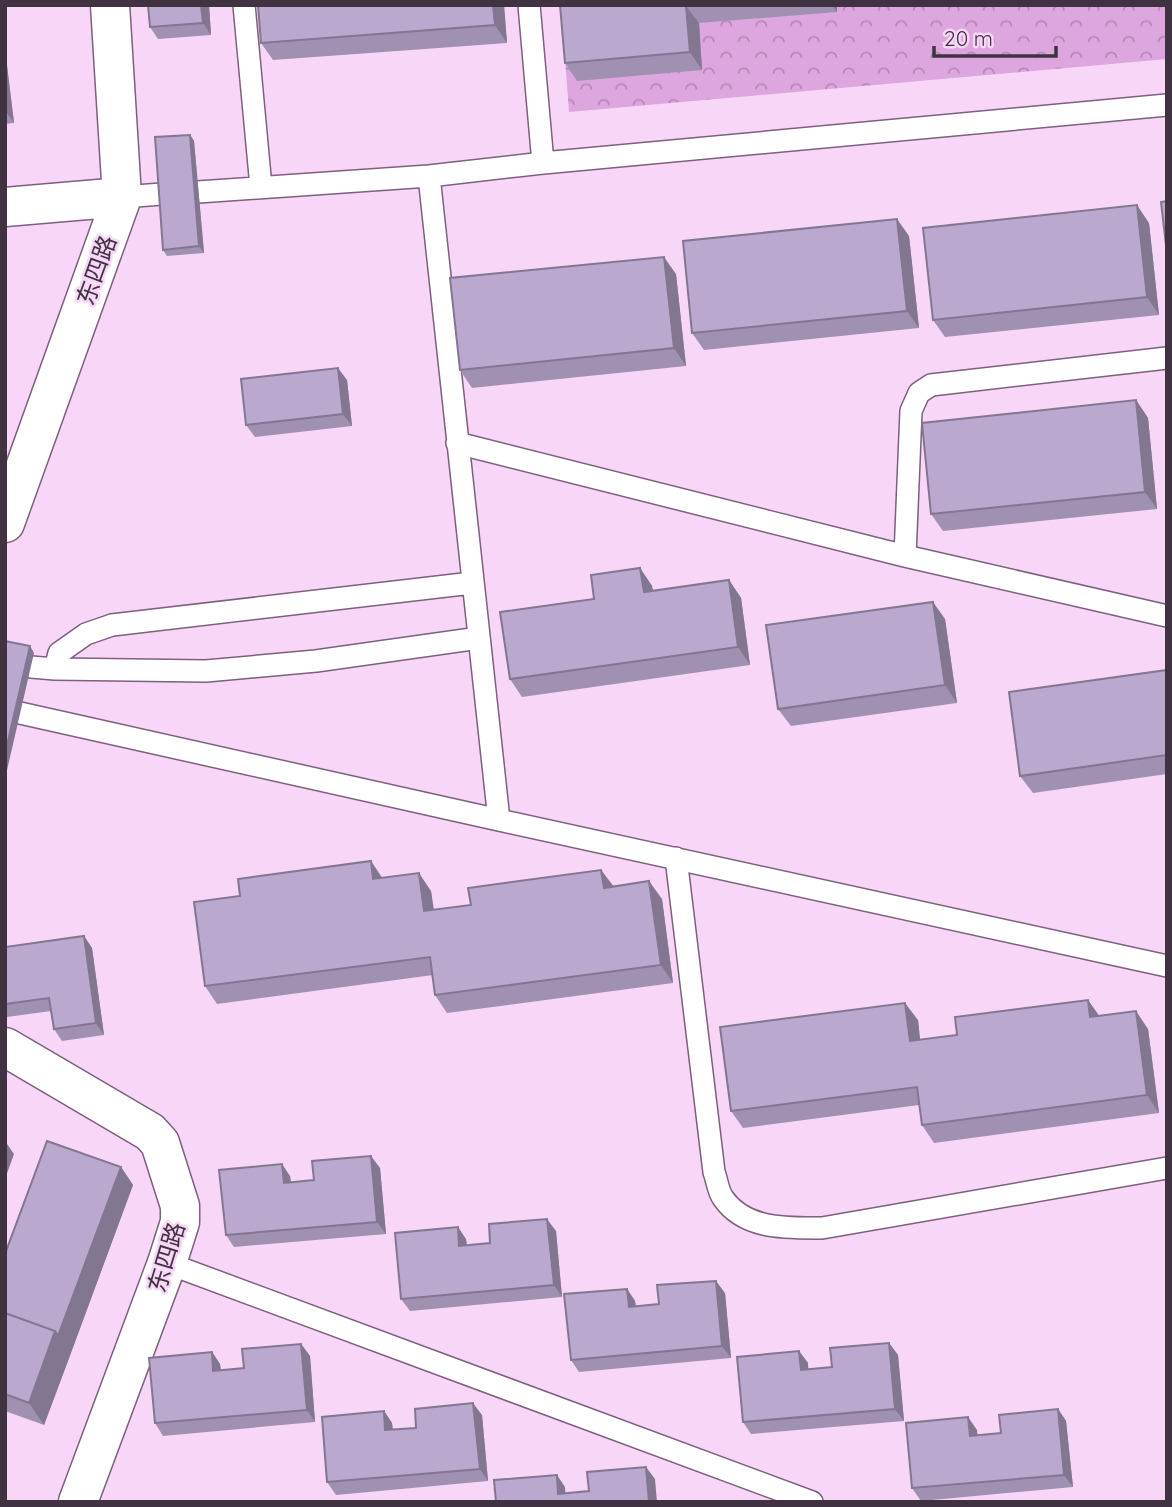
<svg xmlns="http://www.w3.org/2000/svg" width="1172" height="1507" font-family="Quicksand,'Noto Sans SC',sans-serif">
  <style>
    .forest { fill: url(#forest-crowns) }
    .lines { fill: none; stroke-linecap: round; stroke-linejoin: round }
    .lane-casing { stroke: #7d5f7e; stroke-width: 24 }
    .street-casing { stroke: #7d5f7e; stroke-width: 41 }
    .lane { stroke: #fff; stroke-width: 21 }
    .street { stroke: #fff; stroke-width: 38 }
    .wall { fill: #a090b2 }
    .shaded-wall { fill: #827691 }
    .building { fill: #baa8cf; stroke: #827691; stroke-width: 2 }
    .labels { text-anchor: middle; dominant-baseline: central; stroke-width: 5; stroke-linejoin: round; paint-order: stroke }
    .street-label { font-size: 24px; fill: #403240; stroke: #f8d6f8 }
  </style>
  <defs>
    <pattern id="forest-crowns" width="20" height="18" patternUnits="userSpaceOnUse" patternTransform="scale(1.75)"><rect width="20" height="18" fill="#dda6de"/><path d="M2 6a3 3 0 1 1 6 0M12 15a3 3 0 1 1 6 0" fill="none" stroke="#b588b5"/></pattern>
  </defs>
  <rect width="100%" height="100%" fill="#f8d6f8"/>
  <!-- forest -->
  <path class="forest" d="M561 5H1167V59L569 112Z"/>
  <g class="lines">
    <!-- lane casing -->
    <g class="lane-casing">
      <path id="lane" d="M244 5 261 187
        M529 5 543 163
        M429 176 499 820
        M198 192 429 176 543 163 1167 105
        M122 197 162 194
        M457 443 905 556 1167 616
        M905 556 911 411 919 393 931 385 1167 358
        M31 667 55 669 206 671 316 661 479 638
        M55 669 59 653 86 634 112 625 472 583
        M20 713 499 820 1167 966
        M676 858 714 1172C717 1180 718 1191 723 1198 745 1230 787 1228 822 1228L1167 1168
        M167 1263 812 1502"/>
    </g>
    <!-- street casing -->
    <g class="street-casing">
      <path id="street" d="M5 207 122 197
        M5 523 122 197 110 5
        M5 1047 150 1132 160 1143 180 1206V1222L167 1263 78 1502"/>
    </g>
    <!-- lane -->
    <use href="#lane" class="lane"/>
    <!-- street -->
    <use href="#street" class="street"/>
  </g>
  <!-- wall -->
  <path class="wall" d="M148 5H209L211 35 158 39 150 27Z
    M504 5 507 43 273 60 261 43Z
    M560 5H837V12L699 23 702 70 577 81 565 63Z
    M5 49 14 123 5 124Z
    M190 135 194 141 204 253 167 256 163 250Z
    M1149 223 1159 315 945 337 933 320Z
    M909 236 919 328 704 350 692 333Z
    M676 274 686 366 472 388 460 370Z
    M347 380 352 426 255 437 246 425Z
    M1136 400 1148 418 1157 509 943 531 931 514Z
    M640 568 652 586 653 591 729 580 741 598 750 665 522 697 510 679 594 599Z
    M945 619 957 703 791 726 778 709Z
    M1167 670V774L1033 793 1020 776Z
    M601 870 613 886 662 899 673 983 447 1013 435 995 433 975 217 1004 205 986 383 878 431 891 434 910 471 905Z
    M84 936 92 948 104 1035 62 1041 54 1029 51 1011 7 1017 5 1015V947Z
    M1088 1000 1099 1016 1148 1029 1159 1113 934 1143 922 1125 919 1105 743 1128 731 1111 918 1020 920 1040 957 1035Z
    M121 1167 133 1185 44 1425 5 1411V1254Z
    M380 1168 386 1234 234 1247 226 1235 290 1176 291 1182 314 1180Z
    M556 1231 562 1297 410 1311 401 1299 466 1239 467 1245 490 1243Z
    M627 1289 635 1301 636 1306 659 1304 725 1293 731 1358 579 1372 571 1360Z
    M889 1343 898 1355 904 1421 751 1434 743 1422 799 1351 808 1363V1369L832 1367Z
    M301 1344 310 1356 315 1422 163 1436 155 1423 212 1352 220 1364 221 1370 244 1368Z
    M1058 1409 1066 1421 1073 1487 921 1501 912 1488 977 1430V1435L1001 1433Z
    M384 1411 392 1423 393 1430 416 1428 482 1415 488 1481 336 1495 327 1482Z"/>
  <!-- shaded-wall -->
  <path class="shaded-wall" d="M201 5H209L211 35 203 23Z
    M493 5H504L507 43 495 25Z
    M832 5H837V12Z
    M686 6 699 23 702 70 690 52Z
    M5 49 14 123 5 110Z
    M190 135 194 141 204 253 199 246Z
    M1137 205 1149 223 1159 315 1147 297Z
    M897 219 909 236 919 328 907 311Z
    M664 257 676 274 686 366 674 348Z
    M338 368 347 380 352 426 343 414Z
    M1136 400 1148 418 1157 509 1145 492Z
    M640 568 652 586 656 610 644 592Z
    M729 580 741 598 750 665 738 647Z
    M933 602 945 619 957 703 945 685Z
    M30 646 34 653 5 779V754Z
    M371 861 383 879H373Z
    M601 870 614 887 604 888Z
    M419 873 431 891 436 929 424 911Z
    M649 881 662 899 673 983 661 965Z
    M84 936 92 948 104 1035 96 1023Z
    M1088 1000 1100 1017H1090Z
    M905 1003 918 1020 922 1059 910 1041Z
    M1136 1011 1148 1029 1159 1113 1147 1095Z
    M5 1141 14 1154 5 1179Z
    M371 1156 380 1168 386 1234 377 1222Z
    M282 1164 290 1176 292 1195 284 1183Z
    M121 1167 133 1185 71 1353 58 1336Z
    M547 1219 556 1231 562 1297 554 1285Z
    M458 1227 466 1239 468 1258 459 1246Z
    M716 1281 725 1293 731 1358 722 1346Z
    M627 1289 635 1301 637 1319 629 1307Z
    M55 1331 71 1353 44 1425 29 1403Z
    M889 1343 898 1355 904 1421 895 1409Z
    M301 1344 310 1356 315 1422 307 1410Z
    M799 1351 808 1363 809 1382 801 1370Z
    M212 1352 220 1364 222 1383 213 1371Z
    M473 1403 482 1415 488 1481 480 1469Z
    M1058 1409 1066 1421 1073 1487 1064 1475Z
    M384 1411 392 1423 394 1442 385 1430Z
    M968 1417 977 1430 979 1448 970 1436Z
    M646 1467 655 1479 657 1502H649Z
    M557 1475 565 1487 566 1502 558 1494Z"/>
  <!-- building -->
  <path class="building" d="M148 5H201L203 23 150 27Z
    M258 5H493L495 25 261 43Z
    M560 5H692L686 6 690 52 565 63Z
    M190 135 199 246 163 250 155 137Z
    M1167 201V254L1161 202Z
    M1137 205 1147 297 933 320 923 228Z
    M897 219 907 311 692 333 683 241Z
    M664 257 674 348 460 370 450 278Z
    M338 368 343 414 246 425 241 379Z
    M1136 400 1145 492 931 514 922 423Z
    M640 568 644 592 729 580 738 647 510 679 500 612 594 599 591 575Z
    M933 602 945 685 778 709 766 625Z
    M5 641 30 646 5 754Z
    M1167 670V755L1020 776 1009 692Z
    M371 861 373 879 419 873 424 911 471 905 468 888 601 870 604 888 649 881 661 965 435 995 430 957 205 986 194 902 240 896 238 879Z
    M84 936 96 1023 54 1029 49 998 5 1004V947Z
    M1088 1000 1090 1017 1136 1011 1147 1095 922 1125 917 1087 731 1111 720 1027 905 1003 910 1041 957 1035 955 1017Z
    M47 1141 121 1167 58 1336 55 1331 5 1313V1254Z
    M371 1156 377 1222 226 1235 219 1170 282 1164 284 1183 314 1180 312 1161Z
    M547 1219 554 1285 401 1299 395 1233 458 1227 459 1246 490 1243 489 1224Z
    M716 1281 722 1346 571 1360 564 1294 627 1289 629 1307 659 1304 657 1285Z
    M5 1313 55 1331 29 1403 5 1394Z
    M889 1343 895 1409 743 1422 737 1357 799 1351 801 1370 832 1367 830 1348Z
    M301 1344 307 1410 155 1423 149 1358 212 1352 213 1371 244 1368 242 1349Z
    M473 1403 480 1469 327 1482 322 1417 384 1411 385 1430 416 1428 415 1409Z
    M1058 1409 1064 1475 912 1488 906 1423 968 1417 970 1436 1001 1433 999 1415Z
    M646 1467 649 1502H496L494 1480 557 1475 558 1494 589 1491 587 1472Z"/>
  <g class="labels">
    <!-- street labels -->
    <g class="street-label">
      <text transform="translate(96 270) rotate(-70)">东四路</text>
      <text transform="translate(166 1257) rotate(-73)">东四路</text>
    </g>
  </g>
  <!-- border -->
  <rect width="1172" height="1507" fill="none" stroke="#403240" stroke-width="14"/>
  <!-- scale -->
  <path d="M934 46v10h122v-10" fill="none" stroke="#403240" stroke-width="3.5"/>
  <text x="944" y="46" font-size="21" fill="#403240" stroke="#f8d6f8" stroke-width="5" paint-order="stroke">20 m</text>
</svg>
